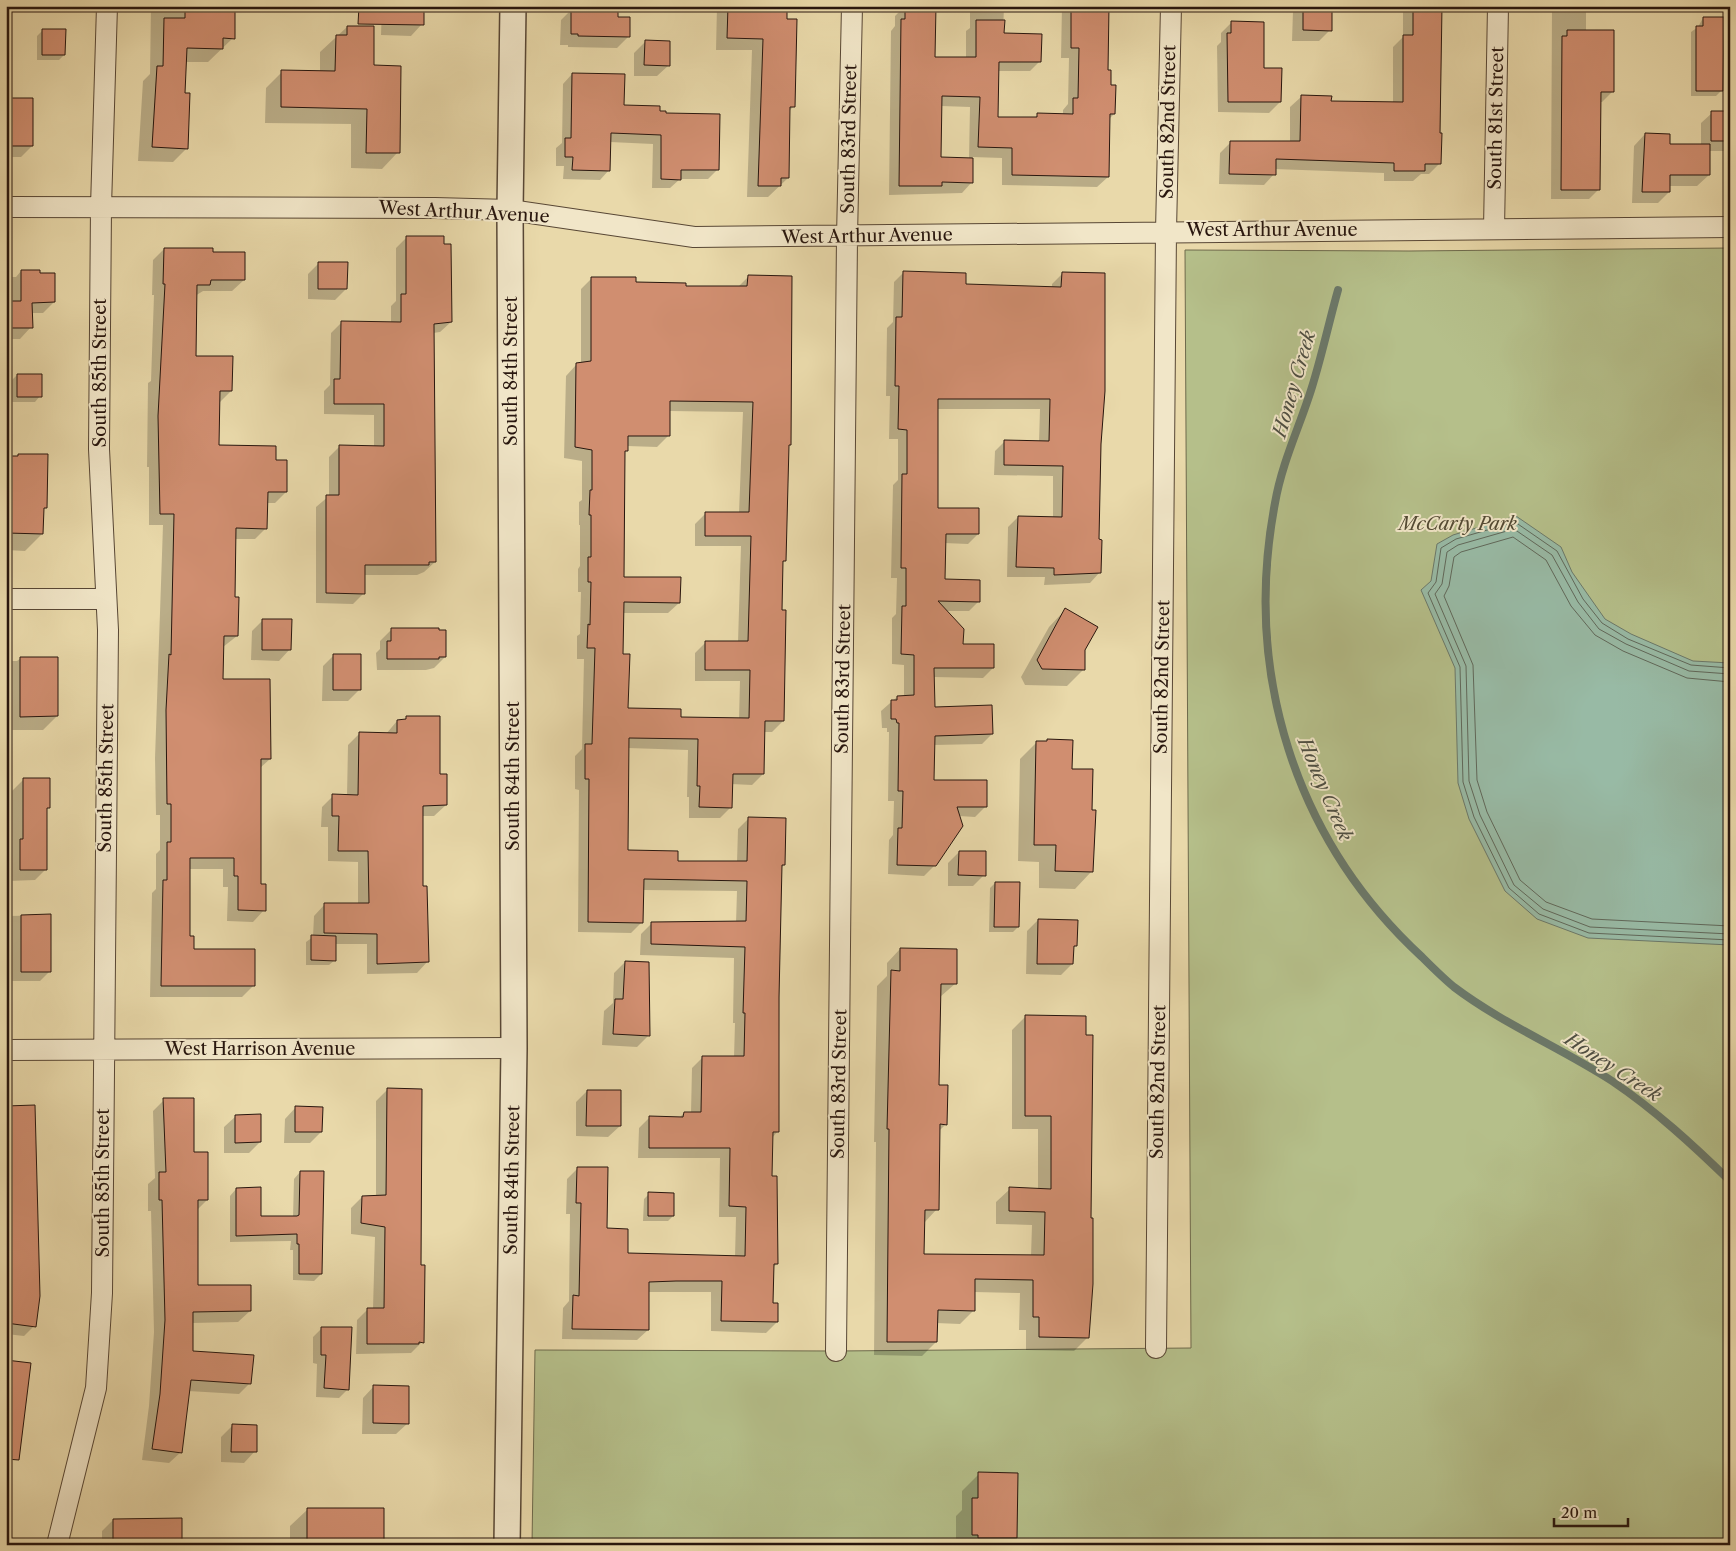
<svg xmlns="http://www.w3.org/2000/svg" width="1736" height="1551" font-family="'Libre Caslon Text',serif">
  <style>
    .green { fill: #b5bf8a; stroke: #6e6a4c }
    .water { fill: #98baa5; stroke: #6b7869 }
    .shadow { fill: #0003; fill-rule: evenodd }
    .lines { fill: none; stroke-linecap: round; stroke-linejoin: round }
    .shore { stroke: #60685a; stroke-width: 1 }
    .stream { stroke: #6b7869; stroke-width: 8 }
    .building { fill: #d08e70; stroke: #28160e; fill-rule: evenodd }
    .minor-casing { stroke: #584735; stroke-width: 22 }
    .tertiary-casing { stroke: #584735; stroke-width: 28 }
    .minor { stroke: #f1e6c8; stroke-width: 20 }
    .tertiary { stroke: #f1e6c8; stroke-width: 25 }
    .labels { text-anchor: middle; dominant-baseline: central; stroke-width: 4; stroke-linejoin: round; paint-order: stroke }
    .street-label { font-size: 18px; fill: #28160e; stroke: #f1e6c8 }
    .park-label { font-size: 18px; font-style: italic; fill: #524933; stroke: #f1e6c8 }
    .water-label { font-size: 19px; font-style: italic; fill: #4f4f43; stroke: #f1e6c8 }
  </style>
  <rect width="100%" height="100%" fill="#e9d9aa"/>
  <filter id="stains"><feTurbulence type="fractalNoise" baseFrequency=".004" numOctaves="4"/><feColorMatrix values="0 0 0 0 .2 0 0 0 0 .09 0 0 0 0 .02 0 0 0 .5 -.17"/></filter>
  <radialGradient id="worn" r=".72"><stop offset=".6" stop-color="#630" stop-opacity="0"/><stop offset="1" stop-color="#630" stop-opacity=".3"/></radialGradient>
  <!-- green -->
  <path class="green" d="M1730 248V1545H532L535 1350 836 1351 1191 1348 1185 250 1409 251Z"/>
  <!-- water -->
  <path class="water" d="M1516 516 1561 547 1572 572 1605 619 1631 634 1693 661 1730 663V945L1588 938 1537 919 1505 891 1469 819 1458 783 1455 668 1421 590 1431 581 1437 544 1453 535Z"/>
  <!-- shadow -->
  <path class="shadow" d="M151 6H234L233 38 208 62H185L184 94 187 148 173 162 138 161 143 81 150 74Z
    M382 6 422 24 411 36 381 35Z
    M717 6H786L794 106 788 112V178L768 197H747L752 50H716Z
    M905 6 934 58H966V31L970 28V6H1004L1003 35 1040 61 1030 71H997V118H1034L1038 115H1063V110L1068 104 1069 58H1061L1062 6H1109L1106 71 1114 114 1109 119 1108 177 1097 187 1002 185V158L972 157V182L962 193 889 195 891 31 895 26V16ZM941 106 970 107 969 159 940 158Z
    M1298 6H1331L1330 30 1319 41H1292L1293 11Z
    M1403 6H1441L1440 163 1429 174H1421L1413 181H1384V173L1274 169V174L1264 185 1219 184 1220 153 1231 142H1290V107L1301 97 1330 102 1393 103V47L1403 37Z
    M1552 6H1586V31L1612 92 1602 102H1599V189L1589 199H1551Z
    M1727 6H1730V35H1727Z
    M572 9 616 18 628 37 617 48 568 47V45H560L561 20Z
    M1703 18 1721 91 1716 96H1691V32L1698 27Z
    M1232 22 1262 69 1280 102 1269 113 1218 112 1217 46 1221 42V33Z
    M347 27 372 67 398 152 382 169 351 168V124L265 123 266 88 282 72H320V52Z
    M42 31 64 55 59 60H37V36Z
    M645 42 669 65 657 76H634V53Z
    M572 74 623 106 665 114 717 170 708 179H680L670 188H652L653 144 610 142 609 170 600 180 563 179 564 166H556V148L562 143 563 84Z
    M6 100 32 146 21 157H6Z
    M1712 113H1730V151H1709V175L1697 186H1669V192L1658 203H1632L1634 146 1645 134 1669 145 1701 146V123Z
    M407 237 451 322 440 332 433 333 435 562 424 572 417 575H364V593L353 604 316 603V507L329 496V457L340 446 374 447V415L324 414V391L330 385 331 333 341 323H391V306L396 301V248Z
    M164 249 211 253 244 280 232 291H203L195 296 194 357 231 391 220 402 218 447 275 461 286 492 275 503H267L266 528 255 539H235L234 598 237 636 223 647 222 680 270 759 260 768 259 885 264 910 253 922 227 921 228 887H223V869H188V937L193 951 254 985 242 997H150L152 893 156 889V854L160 850V815H156L155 758 163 525H149V467H147L148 383 151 381 154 295H152L153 260Z
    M319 263 346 289 335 300 308 299V274Z
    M21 271 54 302 43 313H31V327L20 339H6V277H16Z
    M904 272 964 285 1052 288V284L1062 274 1100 444 1098 541 1100 572 1090 583 1044 585 1045 577H1007L1008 527 1018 517 1053 518V476L994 475 995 451 1005 441 1039 442 1040 409H937V509L978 534 968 544 944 543 943 581 979 601 969 611H945L962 646 993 668 983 678 933 677 934 708 992 734 982 744 934 745 933 781 986 806 975 817 959 816 935 865 924 876 888 874 889 840 893 835 894 801H888L889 732H887V728H882L881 711 897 697H904V665L892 664V618L896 614 897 578H891L893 485 898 480V439H889L890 396H886L887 328 893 322 894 282Z
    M748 277 787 446 785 560 782 563 780 611 783 721 772 732H764L763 774 752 785 731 784V807L720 818H689V797H687L688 750 628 748 626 852 676 862H737L738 829 749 818 784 865 781 868 778 1131 772 1138 771 1177 777 1264 772 1268V1304L777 1322 766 1333 711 1331V1292H648V1330L637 1340 562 1339 563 1308 569 1301 570 1214H566L567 1179 578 1168 606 1229 627 1255 735 1257 736 1217H719L720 1158H638L639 1128 650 1117 679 1118 684 1113H691L692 1068 703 1057H734L735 1023H733L734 958 640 955 641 934 652 923H736L737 891 643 890 642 922 631 933 578 932 579 790 575 789V756L582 749 584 659H577V636L580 634 581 592H578V569L580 566V525H579V502L582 500V461L564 458 566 376 576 365 581 364V289L592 278 684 288H737ZM669 411 743 412 739 513H706L695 524V546H741L738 642H706L695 653V681H740L739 719 680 718 627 709 622 655 623 613H668L679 603 623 578 624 454 627 446 657 447 668 436Z
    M17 375 40 396 35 402H12V380Z
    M19 455 46 507 42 510V534L25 551 6 550V460Z
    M1065 610 1084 650V669L1067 686 1025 685 1021 677 1049 627Z
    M263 620 290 649 279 661 251 660 252 631Z
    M391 630 445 657 434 668 426 670H377L376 653 380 649V641Z
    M334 655 359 690 348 701H322L323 666Z
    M21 658 57 716 43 730H6V661H17Z
    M406 718 438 776 446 805 434 816H422V887L428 961 417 973 367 974V944H335V960L329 965H306V942L313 937 314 916 325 904H358V862L328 861V827H321L322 807 333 796H347L348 745 359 734H386L397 721H403Z
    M1037 742 1071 771 1091 872 1075 889 1039 888V862L1018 861 1020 759Z
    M23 780 49 807 46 810V869L35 880 9 881 10 916 49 915 50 971 40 981H12L11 956H6V869H9V851L12 848V791Z
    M959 852 984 875 973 886H948V863Z
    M995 883 1018 927 1013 932H989L990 888Z
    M1038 920 1076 945 1072 949V964L1061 975 1026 974 1027 931Z
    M900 949 956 983 940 997 938 1086 946 1124 939 1131 937 1209 924 1223 923 1255 1031 1256 1032 1225 996 1224V1202L1010 1189H1038V1129H1012V1030L1026 1016 1085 1017 1088 1337 1074 1351 1026 1350V1330H1019L1020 1293 974 1292V1310L960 1324 936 1323V1342L922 1356 874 1355 876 1142H874L877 986 887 976V963Z
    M625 962 648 1036 637 1047 602 1045 604 1011 613 1003 614 973Z
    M387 1090 419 1267 422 1342 411 1353 356 1354 357 1320 368 1309H373L375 1237 351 1234V1208L362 1197 376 1196V1101Z
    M587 1091 620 1126 608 1137 576 1136V1102Z
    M164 1100 193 1153 207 1200 197 1210V1286L250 1311 238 1322 192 1323V1352L250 1383 239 1394 188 1391 181 1452 169 1463 142 1460 149 1406 154 1332 151 1211H148V1184L155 1178 153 1111Z
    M6 1107 34 1326 24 1336 6 1334Z
    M296 1107 321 1132 310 1143H284L285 1119Z
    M236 1116 260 1142 249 1153H224V1127Z
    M300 1172 321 1274 314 1281 293 1280V1250H290L291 1241 230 1242V1196L236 1189 259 1217H293L294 1179Z
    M649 1194 673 1216 668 1221H643L644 1199Z
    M322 1328 348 1389 339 1398 316 1397 317 1364 313 1363V1337Z
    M6 1362 22 1426 11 1463 6 1468Z
    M374 1386 408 1423 396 1434H362L363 1398Z
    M232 1426 255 1451 244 1463 221 1462V1437Z
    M979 1474 1016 1538 1009 1545H956V1516L962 1510V1491Z
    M307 1510 383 1545H290V1526Z
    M113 1520 181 1545H102V1531Z"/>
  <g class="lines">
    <!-- shore -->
    <path class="shore" d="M1730 668 1691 665 1628 639 1602 623 1583 599 1557 551 1515 522 1456 539 1441 548 1436 582 1428 593 1460 667 1463 782 1474 817 1509 888 1539 914 1589 933 1730 940
      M1730 674 1689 671 1626 644 1599 629 1578 602 1552 555 1514 529 1458 545 1447 552 1442 584 1435 594 1466 666 1469 781 1480 815 1514 885 1543 909 1590 927 1730 934
      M1730 682 1687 678 1623 651 1595 635 1571 606 1546 560 1513 537 1461 552 1454 557 1449 586 1444 596 1473 665 1477 780 1487 812 1520 880 1546 902 1592 919 1730 926"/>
    <!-- stream -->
    <path class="stream" d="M1338 290C1329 322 1322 355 1312 387 1300 426 1282 462 1275 503 1243 672 1294 839 1422 957 1432 967 1443 978 1454 987 1503 1024 1561 1048 1612 1081 1655 1110 1693 1145 1730 1181"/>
  </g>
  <!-- building -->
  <path class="building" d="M185 6H235V39L223 38V49L187 48 185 93H190L188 149 152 147 157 66H163L164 18H185Z
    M359 6H424V25L358 24Z
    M578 6H618V17H630V37L578 36V34H571V7Z
    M728 6H787V19H797L795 107H790L789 178H781V186H758L763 39 727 38Z
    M905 6H936L935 57H976V20H1005L1004 33 1042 34 1041 62H999L998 117H1037V113L1073 114V98H1078L1079 48H1071V6H1109L1108 70H1111V85H1116L1115 114H1110L1109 177 1012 175V148L978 147 980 97 942 96 941 157 973 158V183L942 182V186H899L901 19H905Z
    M1303 6H1332V31L1303 30Z
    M1413 6H1442L1440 133H1442L1441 164H1425V171H1394V163L1276 159V175L1229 174 1230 141H1300L1301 95 1332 96 1331 101 1403 102V35H1413Z
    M1703 17H1724L1723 91H1696V26H1703Z
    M1231 21 1264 22V68H1282L1281 102H1228L1227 33H1231Z
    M347 26H374V65L401 66 400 153H366L367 109 281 107V70L335 71 336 35H347Z
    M42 29H66L65 55H42Z
    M1567 30H1614V92H1601L1600 190H1561L1562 36H1567Z
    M645 40 670 41V66L644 65Z
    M572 73 625 74 624 105 660 106V111H666V113L720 114 719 170H681V180L661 179V135L611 133 610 171 572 170 573 157H565V138H571Z
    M6 98H33V146H6Z
    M1711 111H1730V141H1711Z
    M1645 133 1670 134V144H1710V175H1670V192H1642Z
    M406 236H444V244H451L452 322 434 324 436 562H429V565H365V594L326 593V495H339V445L384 446V404H334V379H340L341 321 401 322V294H406Z
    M164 248H213V252H245V280H211L210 285H197L196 356H233L232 391H220L219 445 276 446V460H287V492H268L267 529 236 528 235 597H239L238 636H224L223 679H270L271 759H261V884H266V911L238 910V876H234V858H190V936H194V949H255V986H161L163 880H167V842H171V804H167L166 710 169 654 171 655 174 514H160L158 416 165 284H163Z
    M318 262H348L347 289H318Z
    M21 270H40V273H55V302L32 303 33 328H10V301H21Z
    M903 271 966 273V284L1061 287 1062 272 1105 273V391L1101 444 1099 539 1102 540 1101 573 1054 575V568L1016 567 1018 516 1062 517 1063 466 1004 465V440L1049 441 1050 399H938V508H979V534H946L945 579 980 580V602L938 601 964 629 963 644H994V668H934L935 707 992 705 993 734 935 736 934 780H987V807H957L963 826 936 866 897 865 898 828H902L903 791H898L899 723H897L896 719H891V700H897V696L914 695V655L901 654 902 606H906V568H901L902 474H907V430L898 429 899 386H895L896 317H902Z
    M748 275 792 276 791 445H789L786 561H783L782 610H786L784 721H765L764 774H733L732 808 699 807 700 786H697L698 739 629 738 628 850 678 851V861H747L748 817 786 818 785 865H782L779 997V1132H773L772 1176H777L778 1264H774L773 1303H778V1322L721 1321 722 1281H676L649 1282V1330L572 1329 573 1295 579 1296 581 1203H576L577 1167H608L607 1228 628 1229V1253L745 1256 746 1207 729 1206 730 1148H649V1116L683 1117 684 1112H701L702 1056H744L745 1013H743L745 947 651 944V922L746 921 747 881 644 879 643 923 588 922 589 779H585V744H592L595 648H587L588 624 590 625 591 582H588V557H591V515H589L590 490H592V450L575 447 576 363 591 361V277H636V282L686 283V286H747ZM670 401 753 402 749 512H705V536H751L748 641H705V670H750L749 718 681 717V709L628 708 630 654H623L624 602 680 603 681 577H624L625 451H628V436H670Z
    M17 374H42V397H17Z
    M18 454H48L47 508H44L43 534 7 533 9 456H18Z
    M1065 608 1098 627 1085 650V670L1042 669 1037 660Z
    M262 619H292L291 650H262Z
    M391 628H439V630H446V657H439V659H387V641H391Z
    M333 654H361V690H333Z
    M20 657H58V716L20 717Z
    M406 716H440V774H447V805L423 806V886H427L429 962 377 964V934L324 933V903H369L368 851H338L339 816H332V794L358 795 359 732 397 733V720L406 719Z
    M1047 739 1073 740 1072 769H1093L1092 810H1096L1093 872 1055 871 1056 845H1034L1036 741H1047Z
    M23 778H50V808H47V870H20V839H23Z
    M959 851H986V876L958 875Z
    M995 882H1020L1019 927H994Z
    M51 914V972H21V915Z
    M1038 919 1078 920 1077 946H1074L1073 964H1037Z
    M311 935 336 936V961L311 960Z
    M900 948 957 949V984H941L939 1085H948L947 1125 940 1124 939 1210H925L924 1254 1044 1255 1045 1212 1009 1211V1187L1051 1189V1116H1025V1015L1086 1016V1035H1093L1091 1218H1093V1284L1089 1338 1039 1337V1317H1033V1280L975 1279V1311L938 1310 937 1342H887L889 1129H887L891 970 900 971Z
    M625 961 649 962 650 1036 613 1034 615 999H623Z
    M387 1088 422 1089 421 1265H425L424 1343 419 1342V1344H367V1308H384L385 1227 361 1223 362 1196 386 1195Z
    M587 1090H621V1126H586Z
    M163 1098H194V1152H208V1200H198V1285H251V1311L193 1312V1351L254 1355 251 1384 191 1380 182 1453 152 1449 160 1394 165 1320 162 1200H159V1172H166Z
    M35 1105 40 1296 36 1327 6 1323V1106Z
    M295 1106 323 1107 322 1132H295Z
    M261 1114V1142L235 1143V1115Z
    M300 1171H324L322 1274H299V1244H297V1234L236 1236V1188L261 1187V1216H297L299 1215Z
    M648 1192 674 1193V1216H648Z
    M321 1327H352L349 1390 324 1388 326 1355H321Z
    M6 1360 31 1363 19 1460 6 1459Z
    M373 1385 409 1386V1424L373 1423Z
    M232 1424 257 1425V1452H231Z
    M978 1472 1018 1473 1017 1538H978V1535H972V1498H978Z
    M307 1508H384V1545H307Z
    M182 1518V1545H113V1519Z"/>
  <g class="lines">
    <!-- minor casing -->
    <g class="minor-casing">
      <path id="minor" d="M6 207 435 208 510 210 694 237 1730 227
        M1494 229 1498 6
        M6 599H105
        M6 1050 514 1048
        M1156 1348 1166 231 1171 6
        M836 1351 847 237 852 6
        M57 1545 96 1388 102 1293 108 630 99 449 101 207 107 6"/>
    </g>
    <!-- tertiary casing -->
    <g class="tertiary-casing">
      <path id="tertiary" d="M507 1545 514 1048 510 210 513 6"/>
    </g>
    <!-- minor -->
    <use href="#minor" class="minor"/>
    <!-- tertiary -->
    <use href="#tertiary" class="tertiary"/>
  </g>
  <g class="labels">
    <!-- street labels -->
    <g class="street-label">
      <text transform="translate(1496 118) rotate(-89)">South 81st Street</text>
      <text transform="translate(1168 122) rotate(-89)">South 82nd Street</text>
      <text transform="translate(849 139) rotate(-89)">South 83rd Street</text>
      <text transform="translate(464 212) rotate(3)">West Arthur Avenue</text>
      <text x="1272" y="230">West Arthur Avenue</text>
      <text transform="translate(867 236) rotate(-1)">West Arthur Avenue</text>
      <text transform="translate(511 371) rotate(-90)">South 84th Street</text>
      <text transform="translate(100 373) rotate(-90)">South 85th Street</text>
      <text transform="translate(1162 677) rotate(-89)">South 82nd Street</text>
      <text transform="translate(843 679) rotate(-89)">South 83rd Street</text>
      <text transform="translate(513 776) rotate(-90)">South 84th Street</text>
      <text transform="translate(106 778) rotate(-89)">South 85th Street</text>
      <text x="260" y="1049">West Harrison Avenue</text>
      <text transform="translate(1158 1082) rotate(-89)">South 82nd Street</text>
      <text transform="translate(839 1084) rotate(-89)">South 83rd Street</text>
      <text transform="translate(512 1180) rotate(-89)">South 84th Street</text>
      <text transform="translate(103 1183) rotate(-90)">South 85th Street</text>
    </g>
    <!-- park labels -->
    <g class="park-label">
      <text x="1458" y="524">McCarty Park</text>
    </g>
    <!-- water labels -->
    <g class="water-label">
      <text transform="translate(1294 384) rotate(-74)">Honey Creek</text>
      <text transform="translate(1325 789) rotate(67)">Honey Creek</text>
      <text transform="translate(1613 1067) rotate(33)">Honey Creek</text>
    </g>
  </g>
  <!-- margin -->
  <rect width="1736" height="1551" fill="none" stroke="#e9d9aa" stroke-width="25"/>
  <rect x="8" y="8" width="1721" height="1536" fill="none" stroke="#28160e" stroke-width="2.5"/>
  <rect x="12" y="12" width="1711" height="1526" fill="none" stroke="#28160e"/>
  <!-- scale -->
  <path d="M1554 1518v8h74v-8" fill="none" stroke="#28160e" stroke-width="2.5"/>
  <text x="1561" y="1518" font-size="15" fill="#28160e" stroke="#f1e6c8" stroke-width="4" paint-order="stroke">20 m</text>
  <rect width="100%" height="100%" filter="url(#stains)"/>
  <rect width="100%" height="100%" fill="url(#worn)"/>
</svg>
